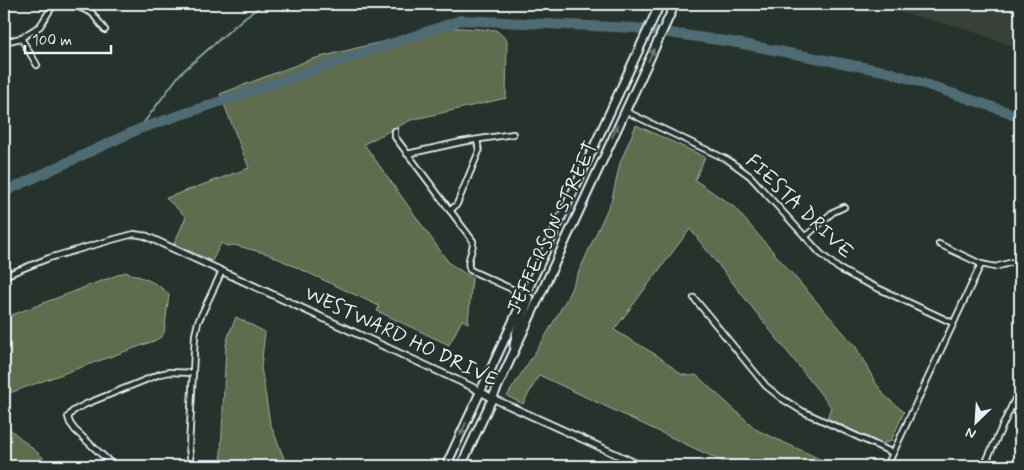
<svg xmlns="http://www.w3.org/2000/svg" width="1024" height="470" font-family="Mynerve,sans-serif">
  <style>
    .built { fill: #393f39 }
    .green { fill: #5f6c4e; stroke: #a4aea3 }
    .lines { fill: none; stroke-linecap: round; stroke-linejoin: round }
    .stream { stroke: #8ca1a9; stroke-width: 2 }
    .river { stroke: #4f6c75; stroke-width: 10 }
    .minor-casing { stroke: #e8f1f8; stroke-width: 8 }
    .tertiary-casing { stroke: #e8f1f8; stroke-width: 9 }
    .primary-casing { stroke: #e8f1f8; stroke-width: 11 }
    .minor { stroke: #26332d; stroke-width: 4.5 }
    .tertiary { stroke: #26332d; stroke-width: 5.5 }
    .primary { stroke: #26332d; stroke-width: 7 }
    .oneway { fill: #6a7674 }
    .labels { text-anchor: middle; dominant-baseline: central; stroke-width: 4; stroke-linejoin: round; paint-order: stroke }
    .street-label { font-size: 20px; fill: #e8f1f8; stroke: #26332d }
  </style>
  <rect width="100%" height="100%" fill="#26332d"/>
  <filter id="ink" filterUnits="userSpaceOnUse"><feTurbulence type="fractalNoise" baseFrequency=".02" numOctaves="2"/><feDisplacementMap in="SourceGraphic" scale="10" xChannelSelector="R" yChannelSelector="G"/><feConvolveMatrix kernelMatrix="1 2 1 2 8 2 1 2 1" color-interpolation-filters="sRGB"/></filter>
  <g filter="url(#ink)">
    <!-- built -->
    <path class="built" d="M864 4H1020V49L960 27Z"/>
    <!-- green -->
    <path class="green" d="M443 27 496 30 507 40 506 98 411 120 364 144 449 263 472 278 468 323 462 320 449 345 377 311 379 306 268 254 234 245 227 246 221 243 212 261 174 244 186 217 166 198 249 168 220 94 312 59Z
      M636 125 705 157 695 180 734 207 856 347 875 382 885 396 904 412 891 441 882 444 827 418 831 407 690 229 614 330 658 356 681 374 690 376 696 375 757 430 835 466H732L539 375 523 404 507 396 545 337 566 300 612 199 620 163Z
      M125 272C139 276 160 283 169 295L164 333 161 337 154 341 4 395V318Z
      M236 317 265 332 261 367 270 423 287 466H223L221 454 226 345 229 334Z
      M4 424 53 466H4Z"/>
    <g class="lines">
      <!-- stream -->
      <path class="stream" d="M139 129 180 74 245 17 264 4"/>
      <!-- river -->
      <path class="river" d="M4 192 139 129 461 20 635 28 732 42 889 72 1008 112 1020 119"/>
      <!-- minor casing -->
      <g class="minor-casing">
        <path id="minor" d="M72 4 92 13 105 30
          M21 38 37 65
          M4 42 21 38 40 26 54 4
          M625 111 728 160 750 176 820 253 838 268 858 279 953 323
          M395 131V137L473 241C474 251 465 260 470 270L525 295
          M407 154 461 142 513 134
          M450 211 457 204 479 151 477 140
          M805 237 833 212 844 207
          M939 244 981 264 995 267 1020 260
          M4 276 49 258 115 239 134 234 146 236
          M694 298 766 386 781 398 802 411 893 453
          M114 466 75 430 70 423 68 417 73 411 86 404 160 374 169 372 193 373
          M191 466 189 446 195 335 198 322 222 271
          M887 466 981 264
          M984 466 1020 388"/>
      </g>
      <!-- tertiary casing -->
      <g class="tertiary-casing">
        <path id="tertiary" d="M146 236 470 386 492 398 642 466"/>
      </g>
      <!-- primary casing -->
      <g class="primary-casing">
        <path id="primary" d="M514 346 517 330 529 301V298L525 295
          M446 466 660 4
          M461 466 675 4"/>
      </g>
      <!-- minor -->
      <use href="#minor" class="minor"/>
      <!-- tertiary -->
      <use href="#tertiary" class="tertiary"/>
      <!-- primary -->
      <use href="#primary" class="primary"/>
    </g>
    <!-- one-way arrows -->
    <defs><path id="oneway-solid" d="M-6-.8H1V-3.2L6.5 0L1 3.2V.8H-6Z" transform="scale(1.25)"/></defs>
    <g class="oneway">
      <use href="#oneway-solid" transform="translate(651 55) rotate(-65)"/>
      <use href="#oneway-solid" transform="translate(615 131) rotate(-65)"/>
      <use href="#oneway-solid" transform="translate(463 429) rotate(115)"/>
    </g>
  </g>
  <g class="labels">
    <!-- street labels -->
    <g class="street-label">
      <text transform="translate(799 207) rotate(44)">FIESTA DRIVE</text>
      <text transform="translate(553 228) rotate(-65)">JEFFERSON STREET</text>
      <text transform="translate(401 337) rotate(25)">WESTWARD HO DRIVE</text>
    </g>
  </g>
  <!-- margin -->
  <rect width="1024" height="470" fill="none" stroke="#26332d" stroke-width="20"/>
  <rect x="10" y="10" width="1004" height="450" fill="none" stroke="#e8f1f8" stroke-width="2" filter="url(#ink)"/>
  <!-- north arrow -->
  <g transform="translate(976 422) rotate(205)" stroke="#26332d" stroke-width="4" paint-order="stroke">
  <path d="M0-4L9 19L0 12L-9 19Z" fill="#e8f1f8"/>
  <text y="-8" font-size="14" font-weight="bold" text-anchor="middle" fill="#e8f1f8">N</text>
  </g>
  <!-- scale -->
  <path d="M25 45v8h86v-8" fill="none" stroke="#e8f1f8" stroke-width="2.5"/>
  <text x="32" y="45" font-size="15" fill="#e8f1f8" stroke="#26332d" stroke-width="4" paint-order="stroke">100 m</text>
</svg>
